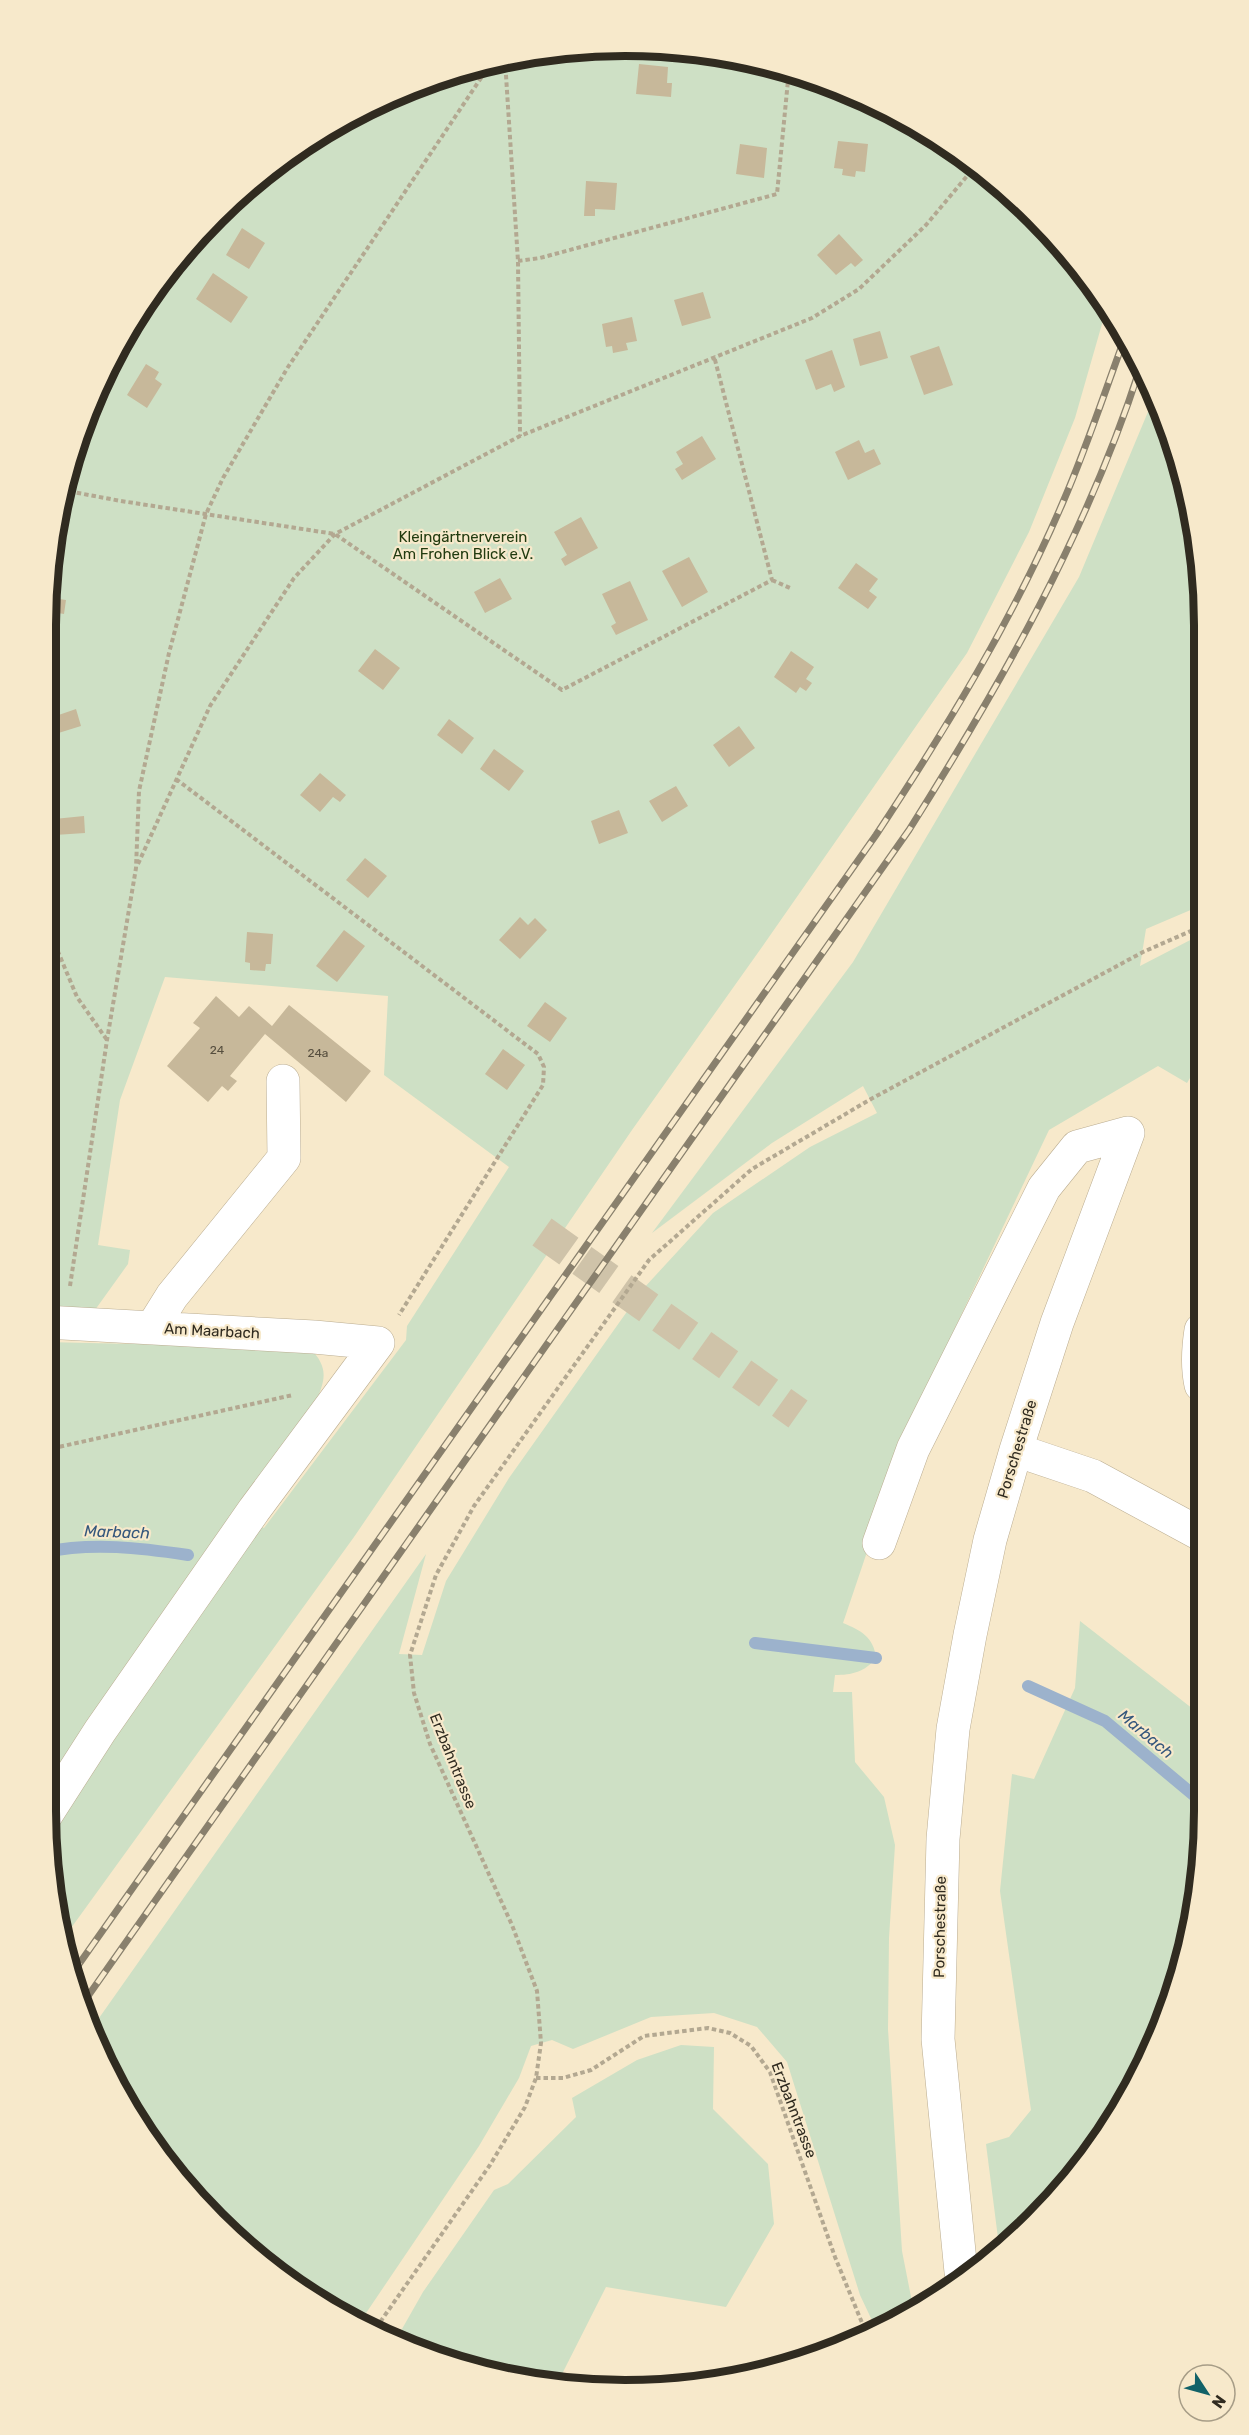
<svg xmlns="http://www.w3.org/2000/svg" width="1249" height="2435" font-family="Rubik,sans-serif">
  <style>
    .green { fill: #cee0c5 }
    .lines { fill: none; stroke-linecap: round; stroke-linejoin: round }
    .stream { stroke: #9cb2cc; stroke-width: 12 }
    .building { fill: #c7b89a }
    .minor-tunnel { stroke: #cfc3a9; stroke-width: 33; stroke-dasharray: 33 16; stroke-linecap: butt }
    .minor-casing { stroke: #bbad91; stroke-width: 34 }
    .path { stroke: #b3a891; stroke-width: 4; stroke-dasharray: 4.5 3; stroke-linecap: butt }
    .minor { stroke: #fff; stroke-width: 33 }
    .rail-casing { stroke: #89806d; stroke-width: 7 }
    .rail { stroke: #f7e9cb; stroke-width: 4.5; stroke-dasharray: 14; stroke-linecap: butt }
    .labels { text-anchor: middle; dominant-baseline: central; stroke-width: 4.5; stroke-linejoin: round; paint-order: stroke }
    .number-label { font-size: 12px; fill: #564e3e }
    .park-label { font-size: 15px; fill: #223b10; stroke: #f7e9cb }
    .street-label { font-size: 15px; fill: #302b20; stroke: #f7e9cb }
    .water-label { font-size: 16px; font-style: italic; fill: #34567c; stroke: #f7e9cb }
    .rim { fill: none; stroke: #302b20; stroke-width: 8 }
  </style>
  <rect width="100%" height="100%" fill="#f7e9cb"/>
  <!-- green -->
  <path class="green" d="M662 46 774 65 880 105 978 165 1084 272 1106 310 1075 418 1029 532 967 653 762 947 632 1130 354 1537 66 1935 45 1810V1342L310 1348C330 1369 325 1381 314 1406L232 1517 264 1528 406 1340 407 1326 509 1167 384 1075 388 996 165 977 120 1100 98 1245 130 1250 128 1264 95 1310 46 1308V587L65 475 105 369 165 272 242 189 334 123 438 76 549 50Z
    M1155 395 1160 403 1199 549 1200 906 1146 929 1140 966 1200 935V1061L1187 1083 1158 1066 1049 1130 946 1347 868 1549 843 1623C860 1630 874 1637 876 1658 865 1672 852 1675 835 1675L833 1692H852L855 1762 884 1797 895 1845 889 1938 888 2029 902 2251 913 2307 877 2331 860 2295 787 2062 757 2027 714 2013 651 2017 573 2049 552 2040 531 2046 519 2078 479 2146 360 2322 334 2312 242 2246 165 2164 92 2028 426 1554 399 1654 422 1655 446 1581 509 1478 643 1289 713 1213 810 1147 877 1113 863 1086 772 1143 652 1233 853 962 1079 577Z
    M1080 1621 1202 1716 1203 1848 1184 1960 1144 2066 1035 2220 999 2246 986 2144 1009 2137 1031 2110 1000 1891 1012 1774 1034 1779 1075 1688Z
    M681 2045 714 2047 713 2109 768 2164 774 2224 726 2307 606 2287 559 2380 511 2379 398 2336 423 2292 494 2190 508 2184 576 2117 572 2098 637 2060Z"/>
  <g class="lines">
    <!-- stream -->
    <path class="stream" d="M45 1552C93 1542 141 1548 188 1555
      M755 1643 876 1658
      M1028 1686 1105 1721 1203 1803"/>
  </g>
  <!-- building -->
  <path class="building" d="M639 64 668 67 667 83H672L671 97 636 94Z
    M328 128 312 155 300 148Z
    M838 141 868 144 865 172 856 171 855 177 842 175 843 169 834 168Z
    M740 144 767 148 764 178 736 174Z
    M586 181 617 183 615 210 595 209V216H584Z
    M242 228 265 243 249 269 226 255Z
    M839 234 863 260 855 267 851 263 836 275 817 255Z
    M213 273 248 297 231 323 196 299Z
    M703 292 711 318 682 326 674 300Z
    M632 317 637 341 626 343 628 350 613 353 612 346 606 347 602 324Z
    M880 331 888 358 860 366 853 339Z
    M939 346 953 385 924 395 910 356Z
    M832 350 845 387 834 392 831 384 816 390 805 360Z
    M109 361 119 369 102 393 97 389Z
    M146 364 159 372 155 379 162 384 147 408 127 395Z
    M702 436 716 459 682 480 675 469 683 464 676 452Z
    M859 440 865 453 874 449 881 464 848 480 835 452Z
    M581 517 598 548 565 566 561 559 567 555 554 532Z
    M689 557 708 592 682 607 662 571Z
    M856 563 878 579 869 591 877 597 868 609 838 588Z
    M500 578 512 599 485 613 474 592Z
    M47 580 61 582 59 599 66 600 64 614 46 611Z
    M630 581 648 620 616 635 611 626 616 623 602 594Z
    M375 649 400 668 383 690 358 671Z
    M791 651 814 667 806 679 812 683 806 691 800 687 796 693 774 677Z
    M76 709 81 726 52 735 47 719Z
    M449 719 474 738 462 754 437 735Z
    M739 726 755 748 729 767 713 745Z
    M494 749 524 771 509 791 480 769Z
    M320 773 346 795 340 802 333 797 320 812 300 795Z
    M676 786 688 806 662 822 649 801Z
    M619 810 628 833 599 844 591 821Z
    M84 816 85 833 55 835 54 819Z
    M365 858 387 876 368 898 346 880Z
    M520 917 528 925 535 918 547 930 520 959 499 940Z
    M344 930 365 946 337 982 316 966Z
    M247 932 273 934 271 964H266L265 971 250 970V963L245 962Z
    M216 996 239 1017 249 1006 272 1026 289 1005 371 1071 346 1102 265 1034 230 1076 237 1081 228 1091 222 1086 208 1102 167 1066 200 1028 193 1023Z
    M545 1002 567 1018 550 1042 527 1026Z
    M503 1049 525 1065 507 1090 485 1074Z"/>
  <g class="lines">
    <!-- minor-tunnel -->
    <path class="minor-tunnel" d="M542 1232 798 1414"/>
    <!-- minor casing -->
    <g class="minor-casing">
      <path id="minor" d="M45 1322 314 1337 378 1343
        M152 1328 172 1296 284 1158 283 1081
        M1201 1330C1198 1349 1197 1367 1201 1385
        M1016 1450 1093 1476 1202 1535
        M879 1543 913 1449 1044 1188 1077 1147 1128 1133
        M46 1815 100 1731 254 1510 378 1343
        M961 2272 938 2039 943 1839 953 1729 970 1635 990 1540 1016 1450 1057 1323 1128 1133"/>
    </g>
    <!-- path -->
    <path class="path" d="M505 60 518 261 520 436
      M518 261 540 258 777 194 789 70
      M62 490 121 501 335 534 562 690 772 580 714 356
      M772 580 790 588
      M176 779 538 1054 544 1067 543 1085 399 1315
      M138 864 210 706 294 578 335 534 520 436 812 318 859 289 926 225 977 164
      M46 923 77 997 107 1040
      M70 1286 107 1040 136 868 139 791 169 653 206 514 223 478 288 367 491 63
      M45 1450 293 1395
      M536 2078H563L591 2070 644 2036 708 2028 730 2033 751 2046 770 2072 835 2257 867 2335
      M376 2328 490 2165 525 2107 536 2078 541 2043 537 1991 512 1925 430 1744 414 1693 410 1655 436 1575 474 1506 649 1260 752 1169 871 1099 1143 952 1200 927"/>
    <!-- minor -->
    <use href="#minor" class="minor"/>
    <!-- rail casing -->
    <g class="rail-casing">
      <path id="rail" d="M72 1974 876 835C946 729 1013 619 1063 502 1086 449 1104 394 1124 340
        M81 2006 909 830C1001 684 1087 533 1140 368"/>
    </g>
    <!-- rail -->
    <use href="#rail" class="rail"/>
  </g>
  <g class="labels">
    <!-- number labels -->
    <g class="number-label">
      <text x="217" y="1050">24</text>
      <text x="318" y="1053">24a</text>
    </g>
    <!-- park labels -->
    <g class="park-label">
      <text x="463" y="537">Kleingärtnerverein<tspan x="463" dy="17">Am Frohen Blick e.V.</tspan></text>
    </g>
    <!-- street labels -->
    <g class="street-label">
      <text transform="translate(212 1331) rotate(3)">Am Maarbach</text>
      <text transform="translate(1017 1449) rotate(-73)">Porschestraße</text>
      <text transform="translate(453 1761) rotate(68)">Erzbahntrasse</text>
      <text transform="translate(940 1927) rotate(-89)">Porschestraße</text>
      <text transform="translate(794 2110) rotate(69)">Erzbahntrasse</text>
    </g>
    <!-- water labels -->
    <g class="water-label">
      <text transform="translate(117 1532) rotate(2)">Marbach</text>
      <text transform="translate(1146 1734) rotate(40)">Marbach</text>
    </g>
  </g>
  <!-- crop -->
  <path d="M0 0H1249V2435H0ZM625 56H625A569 569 0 0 1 1194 625V1811A569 569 0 0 1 625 2380H625A569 569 0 0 1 56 1811V625A569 569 0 0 1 625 56Z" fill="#f7e9cb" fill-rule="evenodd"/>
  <path class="rim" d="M625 56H625A569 569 0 0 1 1194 625V1811A569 569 0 0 1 625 2380H625A569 569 0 0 1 56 1811V625A569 569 0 0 1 625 56Z"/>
  <!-- north arrow -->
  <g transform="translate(1207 2393) rotate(126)"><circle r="28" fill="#f7e9cb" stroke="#a79d87" stroke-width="1.5"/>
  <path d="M0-4.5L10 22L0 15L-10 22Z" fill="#126268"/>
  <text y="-9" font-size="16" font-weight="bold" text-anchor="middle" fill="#302b20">N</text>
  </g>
</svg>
